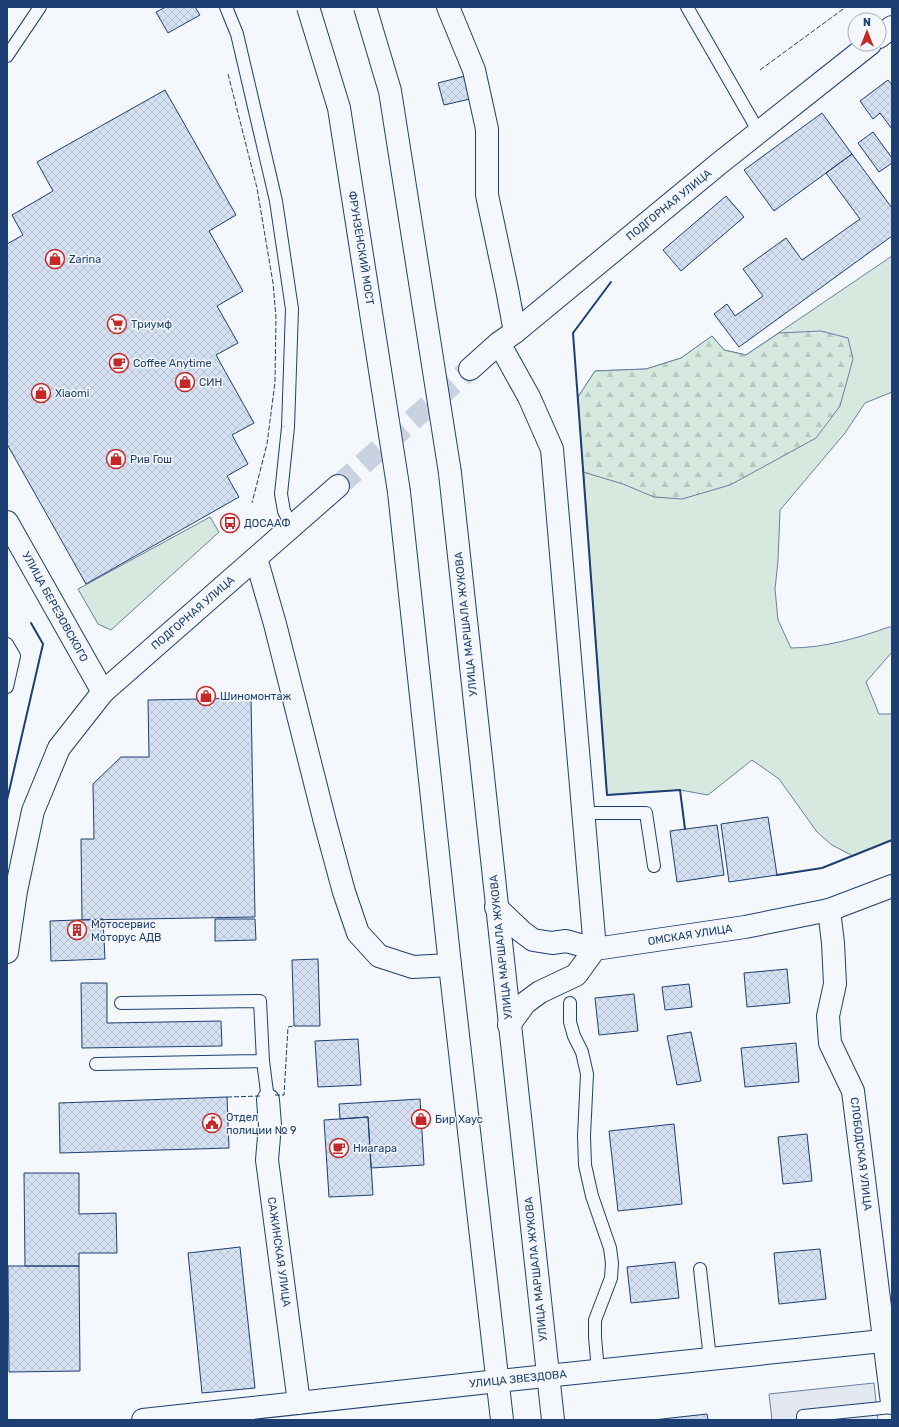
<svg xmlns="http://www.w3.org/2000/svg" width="899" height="1427" font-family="Rubik,sans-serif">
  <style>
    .grass { fill: #d7e8df; stroke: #687fa3 }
    .forest { fill: url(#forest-firs); stroke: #687fa3 }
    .parking { fill: #e3e8f0; stroke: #687fa3 }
    .building { fill: url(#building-cross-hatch); stroke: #1d3f73 }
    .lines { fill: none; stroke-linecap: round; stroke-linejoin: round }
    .secondary-tunnel { stroke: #c9d2e0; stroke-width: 22; stroke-dasharray: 22 11; stroke-linecap: butt }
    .lane-casing { stroke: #1d3f73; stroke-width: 14 }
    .street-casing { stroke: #1d3f73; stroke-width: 24 }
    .secondary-casing { stroke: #1d3f73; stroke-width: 24 }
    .primary-casing { stroke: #1d3f73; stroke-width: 24 }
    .lane { stroke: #f4f7fb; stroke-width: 12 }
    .street { stroke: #f4f7fb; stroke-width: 22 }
    .secondary { stroke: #f4f7fb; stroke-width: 22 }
    .primary { stroke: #f4f7fb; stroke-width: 22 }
    .primary-bridge-casing { stroke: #1d3f73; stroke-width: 24; stroke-linecap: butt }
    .primary-bridge { stroke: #f4f7fb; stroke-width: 22 }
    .fence { stroke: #1d3f73; stroke-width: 1; stroke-dasharray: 5 2; stroke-linecap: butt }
    .wall { stroke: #1d3f73; stroke-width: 2 }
    .labels { text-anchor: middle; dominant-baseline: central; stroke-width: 3; stroke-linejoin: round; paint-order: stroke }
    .street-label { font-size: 11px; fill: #1d3f73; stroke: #f4f7fb }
    .poi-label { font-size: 11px; fill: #1d3f73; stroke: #f4f7fb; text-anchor: start }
  </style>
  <defs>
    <pattern id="forest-firs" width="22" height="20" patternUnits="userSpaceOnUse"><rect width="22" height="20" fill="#d7e8df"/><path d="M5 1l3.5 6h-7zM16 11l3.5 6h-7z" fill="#b8c8c3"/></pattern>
    <pattern id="building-cross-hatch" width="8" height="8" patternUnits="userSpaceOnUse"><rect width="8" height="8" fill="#d5e0f0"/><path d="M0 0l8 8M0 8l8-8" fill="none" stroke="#b6c1d1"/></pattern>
  </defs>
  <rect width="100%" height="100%" fill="#f4f7fb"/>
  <!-- grass -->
  <path class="grass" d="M892 256V392L865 403 845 433 780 510 778 561 775 589 778 620 791 648C824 648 858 638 889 627H892V652L866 682 879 714H892V840L853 856 832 845 817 832 779 779 752 760 708 795 680 790 607 795 578 397 595 371 646 369 681 358 712 336 724 350 746 355Z
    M210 517 219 532 111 630 98 624 78 589Z"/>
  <!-- forest -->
  <path class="forest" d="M821 331 848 338 853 359 840 406 816 438 730 485 682 499 654 497 623 484 583 472 578 397 595 371 646 369 681 358 712 336 724 350 746 355 779 333Z"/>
  <!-- parking -->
  <path class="parking" d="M874 1383 878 1420H772L769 1394Z"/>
  <!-- building -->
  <path class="building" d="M166 7H195L200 15 168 33 156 12Z
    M465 76 470 99 444 105 438 83Z
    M888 80 892 85V129L880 113 873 119 860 101Z
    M165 90 236 215 209 231 243 291 217 306 238 343 216 355 254 423 232 435 248 464 227 476 239 497 86 584 7 444V244L23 235 12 215 53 191 37 162Z
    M822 113 852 154 774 211 744 170Z
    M873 132 892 158V163L879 172 858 143Z
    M852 154 892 208V236L739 347 714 314 727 304 735 316 763 296 743 269 786 238 802 260 860 219 826 173Z
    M726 196 744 217 681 271 663 250Z
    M251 698 255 917 82 920 81 839H94L93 784 121 757H149L148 700Z
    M768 817 777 875 729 882 721 824Z
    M717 825 724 875 677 882 670 831Z
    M103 919 105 959 51 961 50 921Z
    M215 919H255L256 940 215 941Z
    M318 959 320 1026H294L292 960Z
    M787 969 790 1003 747 1007 744 973Z
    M81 983H107V1023L221 1021 222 1046 82 1048Z
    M689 984 692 1007 665 1010 662 987Z
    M634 994 638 1031 599 1035 595 998Z
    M691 1032 701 1081 677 1085 667 1036Z
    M358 1039 361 1085 318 1087 315 1041Z
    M796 1043 799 1082 745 1087 741 1048Z
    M227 1097 229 1148 60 1153 59 1103Z
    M420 1099 424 1165 371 1168 368 1117 340 1119 339 1104Z
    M368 1117 373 1195 329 1197 324 1120Z
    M674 1124 682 1204 618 1211 609 1131Z
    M807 1134 812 1181 783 1184 778 1137Z
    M24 1173H79V1214L116 1213 117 1253H79V1266H25Z
    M240 1247 255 1388 202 1393 188 1253Z
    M820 1249 826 1299 779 1304 774 1253Z
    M675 1262 679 1298 631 1303 627 1267Z
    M8 1266H79L80 1371 9 1372Z
    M707 1414 708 1420H653Z"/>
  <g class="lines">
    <!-- secondary-tunnel -->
    <path class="secondary-tunnel" d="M338 486 470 369"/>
    <!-- lane casing -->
    <g class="lane-casing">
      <path id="lane" d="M226 7 237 34 276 201 292 309 288 427 281 494 284 511 292 527
        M687 7 759 132
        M7 56 40 7
        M7 644 14 656 7 687
        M583 813H646L654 866
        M121 1003 260 1001 263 1061 268 1100
        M570 1003V1022L574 1036 582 1052 587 1074 584 1136 585 1165 592 1196 610 1248 612 1263 611 1278 595 1320V1337L598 1371
        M96 1064 263 1061
        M700 1269 710 1359
        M803 1420V1416L892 1407"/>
    </g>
    <!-- street casing -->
    <g class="street-casing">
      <path id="street" d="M448 7 474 70 487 129V195L507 289 515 332
        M7 522 103 692
        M829 910 833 943 835 984 828 1016 830 1043 853 1091 892 1403
        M268 1100 270 1125 267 1160 299 1403
        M143 1420 498 1381"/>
    </g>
    <!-- secondary casing -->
    <g class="secondary-casing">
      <path id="secondary" d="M879 37 892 27
        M499 343 529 397 552 449 595 949 576 975 540 992 525 1003 509 1025
        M470 369 499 343 515 332 721 162 870 44
        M256 558 275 624 325 822 344 892 358 933 379 956 413 967 450 965
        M496 907 521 931 533 940 552 943 566 941 595 949 745 927 829 910 892 886
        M7 952 16 891 33 811 59 748 103 692 338 486
        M498 1381 892 1340"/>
    </g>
    <!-- primary casing -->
    <g class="primary-casing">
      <path id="primary" d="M450 473 553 1420
        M399 492 450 965 502 1420"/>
    </g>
    <!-- lane -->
    <use href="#lane" class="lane"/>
    <!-- street -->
    <use href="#street" class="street"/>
    <!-- secondary -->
    <use href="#secondary" class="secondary"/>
    <!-- primary -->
    <use href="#primary" class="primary"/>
    <!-- primary-bridge casing -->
    <g class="primary-bridge-casing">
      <path id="primary-bridge" d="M308 7 339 108 399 492
        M365 7 390 91 450 473"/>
    </g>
    <!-- primary-bridge -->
    <use href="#primary-bridge" class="primary-bridge"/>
    <!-- fence -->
    <path class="fence" d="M760 70 846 7
      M228 74 257 188 273 283 276 317 275 382 267 444 252 503
      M275 1095H284L288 1027 294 1026
      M227 1097 261 1096"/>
    <!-- wall -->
    <path class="wall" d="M611 282 573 333 607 795 680 790 685 829
      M7 800 43 644 31 623
      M777 875 822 868 892 840"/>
  </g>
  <!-- icons -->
  <defs>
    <g id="shop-ring" transform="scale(1)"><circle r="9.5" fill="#f4f7fb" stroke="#c62828" stroke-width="1.5"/><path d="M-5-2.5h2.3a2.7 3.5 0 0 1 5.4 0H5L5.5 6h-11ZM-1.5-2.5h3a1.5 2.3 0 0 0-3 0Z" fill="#c62828"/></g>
    <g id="supermarket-ring" transform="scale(1)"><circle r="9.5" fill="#f4f7fb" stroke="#c62828" stroke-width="1.5"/><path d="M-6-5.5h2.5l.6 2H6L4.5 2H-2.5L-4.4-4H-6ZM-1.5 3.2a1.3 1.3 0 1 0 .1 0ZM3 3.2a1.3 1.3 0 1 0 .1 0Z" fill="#c62828"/></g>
    <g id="cafe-ring" transform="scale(1)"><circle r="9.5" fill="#f4f7fb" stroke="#c62828" stroke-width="1.5"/><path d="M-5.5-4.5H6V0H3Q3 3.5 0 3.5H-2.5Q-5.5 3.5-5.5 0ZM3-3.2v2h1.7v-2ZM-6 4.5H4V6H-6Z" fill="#c62828"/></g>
    <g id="bus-ring" transform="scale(1)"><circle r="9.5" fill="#f4f7fb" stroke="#c62828" stroke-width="1.5"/><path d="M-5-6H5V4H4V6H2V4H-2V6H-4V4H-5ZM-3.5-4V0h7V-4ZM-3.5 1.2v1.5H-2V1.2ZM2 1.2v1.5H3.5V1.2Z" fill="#c62828"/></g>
    <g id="building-ring" transform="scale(1)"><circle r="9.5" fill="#f4f7fb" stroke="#c62828" stroke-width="1.5"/><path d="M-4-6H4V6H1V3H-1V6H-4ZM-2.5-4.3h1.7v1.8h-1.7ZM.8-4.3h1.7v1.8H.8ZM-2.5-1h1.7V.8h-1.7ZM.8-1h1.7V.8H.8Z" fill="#c62828"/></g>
    <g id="civic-ring" transform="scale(1)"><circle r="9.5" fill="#f4f7fb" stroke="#c62828" stroke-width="1.5"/><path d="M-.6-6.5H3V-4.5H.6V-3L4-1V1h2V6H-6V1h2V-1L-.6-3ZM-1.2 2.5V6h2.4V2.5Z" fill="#c62828"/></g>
  </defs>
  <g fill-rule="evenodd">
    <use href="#shop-ring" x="55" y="259"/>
    <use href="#supermarket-ring" x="117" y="324"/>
    <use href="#cafe-ring" x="119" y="363"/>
    <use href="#shop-ring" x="185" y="382"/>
    <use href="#shop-ring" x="41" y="393"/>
    <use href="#shop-ring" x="116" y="459"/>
    <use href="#bus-ring" x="230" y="523"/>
    <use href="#shop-ring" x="206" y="696"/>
    <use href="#building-ring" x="77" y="930"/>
    <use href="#shop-ring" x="421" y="1119"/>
    <use href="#civic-ring" x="212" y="1123"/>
    <use href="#cafe-ring" x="339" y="1148"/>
  </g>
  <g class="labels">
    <!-- street labels -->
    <g class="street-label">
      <text transform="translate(669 205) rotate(-39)">ПОДГОРНАЯ УЛИЦА</text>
      <text transform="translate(361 248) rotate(81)">ФРУНЗЕНСКИЙ МОСТ</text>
      <text transform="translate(55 607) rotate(61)">УЛИЦА БЕРЕЗОВСКОГО</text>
      <text transform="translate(193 613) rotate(-41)">ПОДГОРНАЯ УЛИЦА</text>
      <text transform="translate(466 624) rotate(-96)">УЛИЦА МАРШАЛА ЖУКОВА</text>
      <text transform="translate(690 935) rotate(-9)">ОМСКАЯ УЛИЦА</text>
      <text transform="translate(501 947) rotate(-96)">УЛИЦА МАРШАЛА ЖУКОВА</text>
      <text transform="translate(861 1154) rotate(83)">СЛОБОДСКАЯ УЛИЦА</text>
      <text transform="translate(279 1252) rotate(82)">САЖИНСКАЯ УЛИЦА</text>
      <text transform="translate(536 1269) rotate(-96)">УЛИЦА МАРШАЛА ЖУКОВА</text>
      <text transform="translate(518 1379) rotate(-6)">УЛИЦА ЗВЕЗДОВА</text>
    </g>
    <!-- poi labels -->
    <g class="poi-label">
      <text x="69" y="259">Zarina</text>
      <text x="131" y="324">Триумф</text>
      <text x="133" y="363">Coffee Anytime</text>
      <text x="199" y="382">СИН</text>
      <text x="55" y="393">Xiaomi</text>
      <text x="130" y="459">Рив Гош</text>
      <text x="244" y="523">ДОСААФ</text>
      <text x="220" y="696">Шиномонтаж</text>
      <text x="91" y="924">Мотосервис<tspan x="91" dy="13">Моторус АДВ</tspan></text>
      <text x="226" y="1117">Отдел<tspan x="226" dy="13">полиции № 9</tspan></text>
      <text x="435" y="1119">Бир Хаус</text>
      <text x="353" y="1148">Ниагара</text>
    </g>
  </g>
  <!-- border -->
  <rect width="899" height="1427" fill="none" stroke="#1d3f73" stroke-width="16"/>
  <!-- north arrow -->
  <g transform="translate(867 32)"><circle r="19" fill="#f4f7fb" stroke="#9eadc5"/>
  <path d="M0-3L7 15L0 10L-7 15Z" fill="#c62828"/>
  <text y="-6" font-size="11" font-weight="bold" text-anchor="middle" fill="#1d3f73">N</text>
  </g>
</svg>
